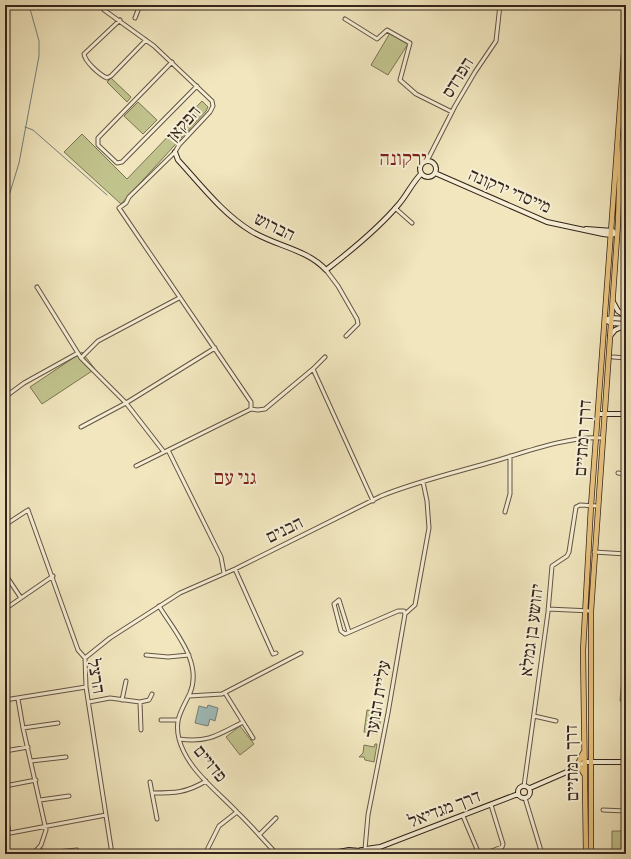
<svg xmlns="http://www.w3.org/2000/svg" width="631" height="859" font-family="'EB Garamond','Frank Ruhl Libre',serif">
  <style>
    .green { fill: #c1c38d; stroke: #7a7454 }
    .water { fill: #9fbdbc; stroke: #74807c }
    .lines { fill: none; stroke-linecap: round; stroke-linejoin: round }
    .stream { stroke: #74807c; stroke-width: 1 }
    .street-casing { stroke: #635444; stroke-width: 5 }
    .secondary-casing { stroke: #34241c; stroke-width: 6 }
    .primary-casing { stroke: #34241c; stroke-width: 6 }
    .street { stroke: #f6efd5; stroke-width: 3 }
    .secondary { stroke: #f6efd5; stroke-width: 4 }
    .primary { stroke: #e8c37f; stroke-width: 4.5 }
    .labels { text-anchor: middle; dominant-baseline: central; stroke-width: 4; stroke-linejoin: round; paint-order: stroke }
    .street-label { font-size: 18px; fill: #34241c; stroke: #f6efd5 }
    .quarter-label { font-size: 20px; fill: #7a1f14; stroke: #f6efd5 }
  </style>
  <rect width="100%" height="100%" fill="#f1e6be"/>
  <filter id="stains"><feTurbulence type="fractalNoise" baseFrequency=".005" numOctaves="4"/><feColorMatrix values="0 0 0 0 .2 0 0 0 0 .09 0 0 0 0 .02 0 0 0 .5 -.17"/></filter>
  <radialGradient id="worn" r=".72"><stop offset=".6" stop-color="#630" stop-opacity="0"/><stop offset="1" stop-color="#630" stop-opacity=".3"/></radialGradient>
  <!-- green -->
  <path class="green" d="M390 33 408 44 388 75 371 65Z
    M111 78 131 97 127 102 107 82Z
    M202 101 208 107 206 111 121 204 64 152 82 134 127 179Z
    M138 102 157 120 143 134 124 116Z
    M626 259V306L622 301Z
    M82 352 95 369 42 404 30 387Z
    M622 679H626V704L620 701Z
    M367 710 382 712 378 734 364 732Z
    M240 726 254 744 240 755 226 737Z
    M375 744H377L374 762 365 760 364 757H359L363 753 364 745 374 747Z
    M612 831H626V854H612Z"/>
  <!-- water -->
  <path class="water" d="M208 705 218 708 215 721 210 719 208 726 195 723 199 706 207 708Z"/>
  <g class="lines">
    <!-- stream -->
    <path class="stream" d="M25 127 33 130 107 195
      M5 209 19 163 39 56V41L29 5"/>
    <!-- street casing -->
    <g class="street-casing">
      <path id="street" d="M104 10 154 46 212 101 213 106 210 112 179 145 175 152 129 197 126 203 119 208 251 402V409
        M135 18 140 5
        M345 19 377 39 387 30 410 43 400 80 416 94 452 112
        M120 20 84 54C85 62 100 75 107 78L111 76 146 40
        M172 62 98 138V145L117 163 122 162 197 86
        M427 161 455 106 475 72 496 41 500 5
        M620 196 626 201
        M395 208 412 223
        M326 270 338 286 357 319 358 324 346 336
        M37 287 81 358 126 403 164 452
        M613 357 626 358
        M81 358 98 341 179 298
        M313 369 373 501
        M5 397 24 383 78 353
        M81 427 126 403 215 348
        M168 450 221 557 224 573
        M136 466 251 409 258 410 265 409 313 369 325 357
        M618 473 626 474
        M505 512 510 494V456
        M5 525 28 510 78 650 85 658 86 687 112 854
        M594 552 626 554
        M235 569 273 654 276 653
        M5 574 21 598
        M159 606C174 631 203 662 190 693 182 710 174 719 179 739 187 769 216 790 237 812 251 825 263 840 277 854
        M5 609 53 576
        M548 609 591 611
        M405 614 415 605 429 528 427 501 423 482
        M626 617V609
        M349 632 339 600 334 604 341 631 345 634 398 611H404L405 614 388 713 368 815 365 849
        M146 655 168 657 189 655
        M85 658 110 638 180 593 235 569 381 496C418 481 457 472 495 461 525 452 572 435 603 438
        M225 693 253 738
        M189 696 222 694 301 653
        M18 699 23 728 46 830 41 845 33 854
        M5 700 86 687
        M122 700 126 681
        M89 702 110 698 140 702 149 700 152 694
        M140 702 141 730
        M534 716 556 721
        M161 720H178
        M23 728 58 723
        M179 739C208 743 218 735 243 722
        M5 751 28 747
        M31 761 66 757
        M150 782 152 793
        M5 786 36 780
        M524 786 548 612 552 566 567 556 569 552 576 507 580 505 597 506
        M525 798 542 854
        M40 800 69 796
        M603 810 626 811
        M5 811 9 833
        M463 816 479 854
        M157 819 152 793C175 793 186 793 206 781
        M5 834 106 815
        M259 835 276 818
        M38 849 46 853 77 850
        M556 853H586
        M205 854 219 826 237 812
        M484 854 502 847 503 844 491 805"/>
    </g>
    <!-- secondary casing -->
    <g class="secondary-casing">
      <path id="secondary" d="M175 152 178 160C201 185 222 213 251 231 275 246 307 249 326 270 352 250 378 229 399 204 407 195 412 183 421 174
        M420 169a8 8 0 1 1 16 0a8 8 0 1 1-16 0Z
        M435 173 547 222 603 234 611 235 617 233
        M586 229 613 231
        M613 302 618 311 626 316
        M605 320 611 323 626 324
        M605 320 611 318 626 319
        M610 336 615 330 626 325
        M598 414H626
        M518 792a6 6 0 1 1 12 0a6 6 0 1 1-12 0Z
        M530 788 576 768 585 762H626
        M366 849 380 847
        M328 854 349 850 360 851
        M344 854H356
        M360 854 361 850H368L370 854
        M371 854 380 847 518 794"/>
    </g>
    <!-- primary casing -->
    <g class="primary-casing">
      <path id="primary" d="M583 753 576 768 580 767 584 774
        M586 854 583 651 591 506 626 25
        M591 854V611L618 223 620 165 626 108"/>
    </g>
    <!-- street -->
    <use href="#street" class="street"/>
    <!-- secondary -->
    <use href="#secondary" class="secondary"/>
    <!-- primary -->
    <use href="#primary" class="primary"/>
  </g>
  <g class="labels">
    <!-- street labels -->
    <g class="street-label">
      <text transform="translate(457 77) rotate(-58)">הפרדס</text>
      <text transform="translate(183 123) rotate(-49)">הפקאן</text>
      <text transform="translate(510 190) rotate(23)">מייסדי ירקונה</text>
      <text transform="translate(275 226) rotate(26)">הברוש</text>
      <text transform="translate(582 438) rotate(-86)">דרך רמתיים</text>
      <text transform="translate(284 529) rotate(-26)">הבנים</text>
      <text transform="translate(531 630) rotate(-83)">יהושע בן גמלא</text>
      <text transform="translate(97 676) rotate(80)">הרצל</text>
      <text transform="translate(377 699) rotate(-80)">עליית הנוער</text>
      <text transform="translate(211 763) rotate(51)">פדויים</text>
      <text transform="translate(571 763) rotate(-91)">דרך רמתיים</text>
      <text transform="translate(444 808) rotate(-21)">דרך מגדיאל</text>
    </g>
    <!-- quarter labels -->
    <g class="quarter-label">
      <text x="403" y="158">ירקונה</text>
      <text x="235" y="477">גני עם</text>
    </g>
  </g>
  <!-- margin -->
  <rect width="631" height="859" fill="none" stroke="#f1e6be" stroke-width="20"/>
  <rect x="6" y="6" width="619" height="847" fill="none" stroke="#34241c" stroke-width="2"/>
  <rect x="10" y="10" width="611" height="839" fill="none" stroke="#34241c"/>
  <rect width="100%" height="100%" filter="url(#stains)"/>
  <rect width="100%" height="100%" fill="url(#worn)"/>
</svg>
